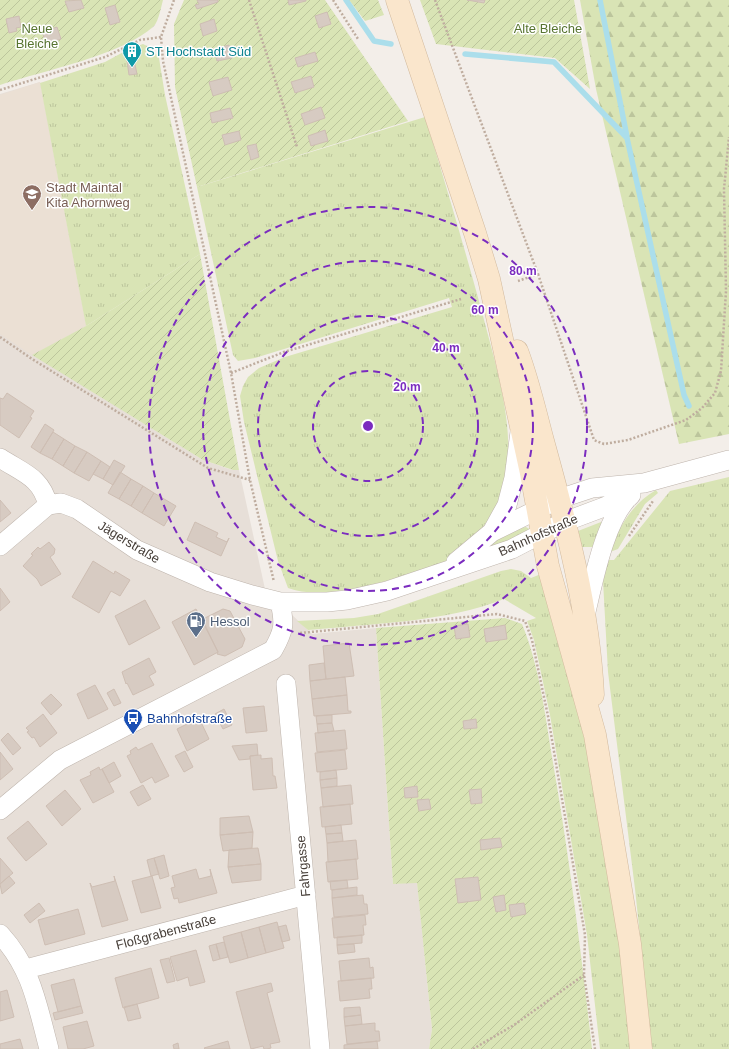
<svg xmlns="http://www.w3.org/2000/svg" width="729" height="1049" font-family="Arial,sans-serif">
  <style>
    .residential { fill: #e7dfd8 }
    .education { fill: #ebe0d4 }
    .grass { fill: url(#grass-tufts) }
    .forest { fill: url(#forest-firs) }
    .garden { fill: url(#garden-furrows) }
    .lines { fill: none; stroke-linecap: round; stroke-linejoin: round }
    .stream { stroke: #abdeeb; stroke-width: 5.5 }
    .building { fill: #d7cbc2; stroke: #cebeb3 }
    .minor-casing { stroke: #beb4ac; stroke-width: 20 }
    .secondary-casing { stroke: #d2ba9e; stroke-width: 23 }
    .path { stroke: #bfad9f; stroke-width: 2.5; stroke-dasharray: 2 2; stroke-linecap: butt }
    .minor { stroke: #fff; stroke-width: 19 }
    .secondary { stroke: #fae6cc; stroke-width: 22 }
    .ring { fill: none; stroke: #7b2cbf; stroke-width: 2; stroke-dasharray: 7 5 }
    .labels { text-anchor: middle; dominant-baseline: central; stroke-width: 3; stroke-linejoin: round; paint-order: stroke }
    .park-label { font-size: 13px; fill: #577430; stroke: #fff }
    .culture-label { font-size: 13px; fill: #0d838f; stroke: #fff; text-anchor: start }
    .education-label { font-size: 13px; fill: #785e54; stroke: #fff; text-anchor: start }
    .street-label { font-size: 13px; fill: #463e38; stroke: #fff }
    .service-label { font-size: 13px; fill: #4e5e75; stroke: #fff; text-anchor: start }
    .transit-label { font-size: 13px; fill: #164399; stroke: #fff; text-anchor: start }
    .centre { fill: #7b2cbf; stroke: #fff; stroke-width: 2 }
    .ring-label { font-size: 12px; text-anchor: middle; font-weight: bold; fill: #7b2cbf; stroke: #fff; stroke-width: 3; stroke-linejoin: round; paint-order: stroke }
  </style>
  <defs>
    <pattern id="grass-tufts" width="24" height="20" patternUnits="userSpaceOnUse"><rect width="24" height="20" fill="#d9e4b5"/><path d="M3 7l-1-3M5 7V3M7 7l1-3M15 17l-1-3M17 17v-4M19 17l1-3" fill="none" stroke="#bcc59c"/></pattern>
    <pattern id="forest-firs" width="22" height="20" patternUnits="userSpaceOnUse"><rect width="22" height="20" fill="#d9e4b5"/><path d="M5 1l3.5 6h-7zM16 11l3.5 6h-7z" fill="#bcc59c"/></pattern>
    <pattern id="garden-furrows" width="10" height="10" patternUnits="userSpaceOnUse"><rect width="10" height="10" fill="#d9e4b5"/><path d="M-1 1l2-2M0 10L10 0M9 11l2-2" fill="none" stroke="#bcc59c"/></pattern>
  </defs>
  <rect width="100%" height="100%" fill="#f3eee9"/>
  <!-- residential -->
  <path class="residential" d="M40 82 86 326 33 355 203 460 232 470H239L265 589 312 634 376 628 393 884 417 882 432 1029 429 1049H0V94Z"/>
  <!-- education -->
  <path class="education" d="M40 82 86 326 32 355 0 334V95Z"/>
  <!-- grass -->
  <path class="grass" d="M143 44 153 49 159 58 165 95 200 254 86 326 40 83 105 62 129 49Z
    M425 117C445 182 464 246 482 312 496 367 519 435 503 492 497 511 469 549 452 558 439 565 422 571 407 575 375 585 319 600 288 588L278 561 244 422 240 396 243 386 248 377 259 368 285 357 452 307 449 298 255 358 238 361 233 355 197 187Z
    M729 477V1049H652L635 889 608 672 603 581 607 560H614L670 491Z
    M656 490 658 493 645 504 618 549 610 552V547C622 524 632 504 656 490Z
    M601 522 603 523 595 547H582L578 531Z
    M526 527 531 530 496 548H483L513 529Z
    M511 569 521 571 531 578 541 574 581 720 593 781 619 936 631 1049H600L587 935 550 715 534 640 527 621 536 618 504 599C446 622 371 624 308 630L297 621 354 618 378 614 501 571Z"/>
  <!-- forest -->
  <path class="forest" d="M580 0H729V434L679 444 596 89Z"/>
  <!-- garden -->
  <path class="garden" d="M0 0H163C161 7 159 20 154 26 123 55 42 71 0 85Z
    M184 0H325L408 121 197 187 175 87 174 24Z
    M349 0H378L384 15 365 21Z
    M420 0H574L590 89 555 58 436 44Z
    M200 254 239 470H233L203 460 32 355 86 326Z
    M505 618 522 624C539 665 545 713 552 757 569 854 581 951 592 1049H429L432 1029 417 883 393 884 376 628Z"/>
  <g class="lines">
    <!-- stream -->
    <path class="stream" d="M346 0 374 41 391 44
      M600 0 627 137
      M465 54 554 62 627 138 684 395 689 406"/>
  </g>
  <!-- building -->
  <path class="building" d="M81 0 84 8 69 12 65 1Z
    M197 0H218V2L197 9 195 5 199 4Z
    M288 0H306V1L289 5Z
    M467 0H485L484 3Z
    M115 5 120 22 110 25 105 8Z
    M327 12 331 24 319 28 315 16Z
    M19 16 21 27 16 28 17 31 9 33 6 19Z
    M214 19 217 31 203 36 200 24Z
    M57 27 61 39 47 44 42 32Z
    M229 45 232 58 217 61 214 49Z
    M315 52 318 61 298 67 295 58Z
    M134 60 137 74 129 75 127 61Z
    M311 76 314 87 295 93 291 82Z
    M228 77 232 90 213 96 209 82Z
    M321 107 325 118 305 125 301 114Z
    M230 108 233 118 212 123 210 113Z
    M325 130 328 141 311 146 308 136Z
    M239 131 241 140 225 145 222 135Z
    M256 144 259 157 251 160 247 146Z
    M7 393 34 411 30 417 32 418 19 438 0 425V398L3 399Z
    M45 424 54 430 40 453 31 447Z
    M53 432 64 439 52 459 40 453Z
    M64 439 75 446 63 466 52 459Z
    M75 446 87 452 74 473 63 466Z
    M87 452 101 461 89 481 74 473Z
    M114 460 125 466 113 485 103 479Z
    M101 461 110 467 103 479 93 474Z
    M120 472 131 479 119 499 108 493Z
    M131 479 143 486 131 506 119 499Z
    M143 486 154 493 142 513 131 506Z
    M154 493 176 506 164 526 142 513Z
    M0 500 11 513 0 522Z
    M195 522 218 533 216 537 227 542 229 538 221 556 187 540Z
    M49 542 55 549 54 554 50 557 61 574 41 586 37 579 23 566 33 555 31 554 38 547 40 549Z
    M93 561 114 574 115 571 130 580 120 596 111 591 99 613 72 597Z
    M0 588 10 602 0 611Z
    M145 600 160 628 129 645 115 616Z
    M196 609 218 652 194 665 172 622Z
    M223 609 230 611 245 639 242 647 225 656 217 654 218 652 204 623 205 618Z
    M468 624 470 637 456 639 454 626Z
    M505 625 507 639 486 642 484 629Z
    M349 643 354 676 326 679 323 646Z
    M149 658 156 672 149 676 154 685 133 695 127 683 126 684 122 672Z
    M324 663 326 679 310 681 309 665Z
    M345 677 347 695 312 699 310 681Z
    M95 685 108 709 88 719 77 694Z
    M114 689 121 703 114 706 107 693Z
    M51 694 62 705 51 715 41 703Z
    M347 695 348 711H351V713L314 716 312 699Z
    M264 706 267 731 246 733 243 708Z
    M224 709 232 725 223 729 215 714Z
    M43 714 57 733 40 747 34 737 32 738 27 732 29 731 26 728Z
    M332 715V723L317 724 316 716Z
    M199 718 209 739 187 751 177 729Z
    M476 719 477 728 464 729 463 721Z
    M332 723 334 731 318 733 317 724Z
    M345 730 347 749 317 752 315 733Z
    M8 733 21 748 13 755 1 740Z
    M152 743 169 776 155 783 152 777 141 783 127 756 131 754 130 751 136 747 138 750Z
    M257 744 258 755 250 756V759L239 760 232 746Z
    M345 750 347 769 317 772 315 753Z
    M185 751 193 767 184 772 175 756Z
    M0 752 13 769 0 780Z
    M261 755V759L272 758 273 776H275L277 788 253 790 250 756Z
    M114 762 121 776 109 783 102 769Z
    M99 767 100 770 102 769 114 792 93 803 80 780 91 775 90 772Z
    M336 770 337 778 320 780V772Z
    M337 778V786L321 788 320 780Z
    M143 785 151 799 138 806 130 792Z
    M351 785 353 804 323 807 321 788Z
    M417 786 418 797 405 798 404 788Z
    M481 789 482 803 471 804 469 790Z
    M65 790 81 809 62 826 46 806Z
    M429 799 431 809 419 811 417 800Z
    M350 804 352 824 322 827 320 807Z
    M249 816 253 832 220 835V818Z
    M28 821 47 844 26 861 7 838Z
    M341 825 342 833 326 834 325 827Z
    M253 832 252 848 223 851 220 835Z
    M342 833 343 841 327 843 326 834Z
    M500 838 502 847 481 850 480 840Z
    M356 840 358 859 328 862 327 843Z
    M258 848 261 864 228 867 229 850Z
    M164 855 169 876 160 879 154 858Z
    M0 858 13 873 0 884Z
    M154 858 159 874 151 876 147 860Z
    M356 859 358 879 328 882 326 862Z
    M261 864V880L232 883 228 867Z
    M196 869 199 879 211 876 210 869 217 893 179 903 178 898 174 899 171 888 175 887 172 876Z
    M9 876 15 883 2 894 0 884Z
    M114 876 128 920 102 927 90 883 92 887 115 881Z
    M152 876 161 908 141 913 132 881Z
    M478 877 481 900 458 903 455 879Z
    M347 880 348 888 331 890 330 881Z
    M357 887V895L332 898V890Z
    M363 895 364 904H367L368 914 334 917 332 898Z
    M504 895 506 910 496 912 493 897Z
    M39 903 45 911 30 923 24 915Z
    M524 903 526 914 511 917 509 905Z
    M78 909 85 934 45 945 38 920Z
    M365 915 366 925H363L364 935 334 938 332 918Z
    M277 922 284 948 266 953 259 927Z
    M286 925 290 940 282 942 278 927Z
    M259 927 266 953 248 958 241 932Z
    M241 932 248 958 230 963 223 937Z
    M362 935V943L337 945V937Z
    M224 942 228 957 220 959 216 944Z
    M216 944 220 959 213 961 209 946Z
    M354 944 355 952 338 954 337 945Z
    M196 950 205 982 190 986 188 977 177 981 170 957Z
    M169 958 175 981 167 983 160 960Z
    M369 958 370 968 373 967 374 978 341 981 339 961Z
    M151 968 159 998 123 1008 115 978Z
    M371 978 372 989H369L370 998 340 1001 338 981Z
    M74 979 81 1006 58 1012 51 985Z
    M271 983 273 991 267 993 280 1042 270 1044 271 1048 267 1049H264L263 1046 251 1049 236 992Z
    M7 990 14 1017 0 1021V992Z
    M137 1004 141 1018 128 1021 124 1007Z
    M81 1006 83 1013 55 1020 53 1013Z
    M360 1007 361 1015 344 1017V1008Z
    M361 1015 362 1024 345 1026 344 1017Z
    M87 1021 94 1046 83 1049H68L63 1027Z
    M375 1023V1031H379L380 1041 347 1044 345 1026Z
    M20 1039 23 1049H0V1044Z
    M228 1041 230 1049H205L204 1048Z
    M377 1041 378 1049H344V1045Z
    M178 1043 179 1049H174L173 1045Z"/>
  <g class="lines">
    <!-- minor casing -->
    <g class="minor-casing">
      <path id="minor" d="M0 458C23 473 41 477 48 505
        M492 532 507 505 514 478 520 432
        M0 546 48 505 61 503 77 509 137 550 210 582 252 595 280 602H327L347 600 387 591 512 549 564 522 628 498
        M456 562 492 532 559 499 592 488 644 483 729 460
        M585 616C593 583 605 517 631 495
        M286 684 320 1049
        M0 810 60 760 273 650C284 631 285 624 280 602
        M0 934C32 969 37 1004 49 1049
        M26 969 306 895"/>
    </g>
    <!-- secondary casing -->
    <g class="secondary-casing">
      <path id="secondary" d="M397 0 475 233 489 279 531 473 548 566 595 735 630 944 641 1049
        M517 351C528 380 535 411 543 441 566 524 589 609 593 695"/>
    </g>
    <!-- path -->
    <path class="path" d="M174 0 161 37 163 61 231 373 250 480 274 582
      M249 0 297 147
      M333 0 358 39
      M435 0 538 274 518 281
      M0 90 105 57 140 40 161 37
      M538 274 594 440 604 444 628 440 686 420 702 408 715 393 721 371 726 291 724 189 729 137
      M0 337 32 359 208 468 250 480
      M231 373 284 352 461 299
      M629 536 653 501
      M300 633 497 614 525 621 532 640 548 716 585 935 584 975 595 1049
      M473 1049 514 1025 584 975"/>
    <!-- minor -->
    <use href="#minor" class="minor"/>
    <!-- secondary -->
    <use href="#secondary" class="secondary"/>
  </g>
  <!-- distance rings -->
  <g class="ring">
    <circle cx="368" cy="426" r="55"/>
    <circle cx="368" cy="426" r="110"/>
    <circle cx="368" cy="426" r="165"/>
    <circle cx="368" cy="426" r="219"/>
  </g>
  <!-- icons -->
  <defs>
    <g id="building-pin" transform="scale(1)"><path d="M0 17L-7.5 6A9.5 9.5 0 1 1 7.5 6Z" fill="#0f9aa8" stroke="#fff"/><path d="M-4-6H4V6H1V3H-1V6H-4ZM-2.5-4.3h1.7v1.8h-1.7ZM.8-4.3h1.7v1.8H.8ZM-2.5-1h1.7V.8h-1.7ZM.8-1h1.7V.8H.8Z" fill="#fff"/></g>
    <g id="school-pin" transform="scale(1)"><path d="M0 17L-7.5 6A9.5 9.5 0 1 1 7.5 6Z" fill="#8d6e63" stroke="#fff"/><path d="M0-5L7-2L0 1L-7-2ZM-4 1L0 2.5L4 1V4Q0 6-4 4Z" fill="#fff"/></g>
    <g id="fuel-pin" transform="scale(1)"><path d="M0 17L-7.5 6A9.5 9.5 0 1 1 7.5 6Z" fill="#5c6f8a" stroke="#fff"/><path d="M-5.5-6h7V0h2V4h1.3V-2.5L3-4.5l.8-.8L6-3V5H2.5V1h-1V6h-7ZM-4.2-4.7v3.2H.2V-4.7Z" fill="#fff"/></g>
    <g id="bus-pin" transform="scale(1)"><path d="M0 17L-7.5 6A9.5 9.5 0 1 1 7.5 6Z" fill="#1a4fb4" stroke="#fff"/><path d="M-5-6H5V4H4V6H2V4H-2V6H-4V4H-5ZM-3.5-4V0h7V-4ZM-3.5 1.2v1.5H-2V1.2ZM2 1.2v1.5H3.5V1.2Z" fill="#fff"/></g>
  </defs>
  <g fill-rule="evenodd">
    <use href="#building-pin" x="132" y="51"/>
    <use href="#school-pin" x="32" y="194"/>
    <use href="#fuel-pin" x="196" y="621"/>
    <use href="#bus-pin" x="133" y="718"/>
  </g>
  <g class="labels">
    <!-- park labels -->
    <g class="park-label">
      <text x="37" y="28">Neue<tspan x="37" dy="15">Bleiche</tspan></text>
      <text x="548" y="28">Alte Bleiche</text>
    </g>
    <!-- culture labels -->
    <g class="culture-label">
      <text x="146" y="51">ST Hochstadt Süd</text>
    </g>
    <!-- education labels -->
    <g class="education-label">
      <text x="46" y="187">Stadt Maintal<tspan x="46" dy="15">Kita Ahornweg</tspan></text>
    </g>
    <!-- street labels -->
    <g class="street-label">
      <text transform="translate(538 535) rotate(-24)">Bahnhofstraße</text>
      <text transform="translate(129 542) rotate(31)">Jägerstraße</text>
      <text transform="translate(303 866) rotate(-95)">Fahrgasse</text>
      <text transform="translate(166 932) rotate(-15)">Floßgrabenstraße</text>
    </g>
    <!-- service labels -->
    <g class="service-label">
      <text x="210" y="621">Hessol</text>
    </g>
    <!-- transit labels -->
    <g class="transit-label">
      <text x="147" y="718">Bahnhofstraße</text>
    </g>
  </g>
  <circle cx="368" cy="426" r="6" class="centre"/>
  <g class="ring-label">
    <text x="523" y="275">80 m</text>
    <text x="485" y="314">60 m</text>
    <text x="446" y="352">40 m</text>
    <text x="407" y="391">20 m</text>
  </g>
</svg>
